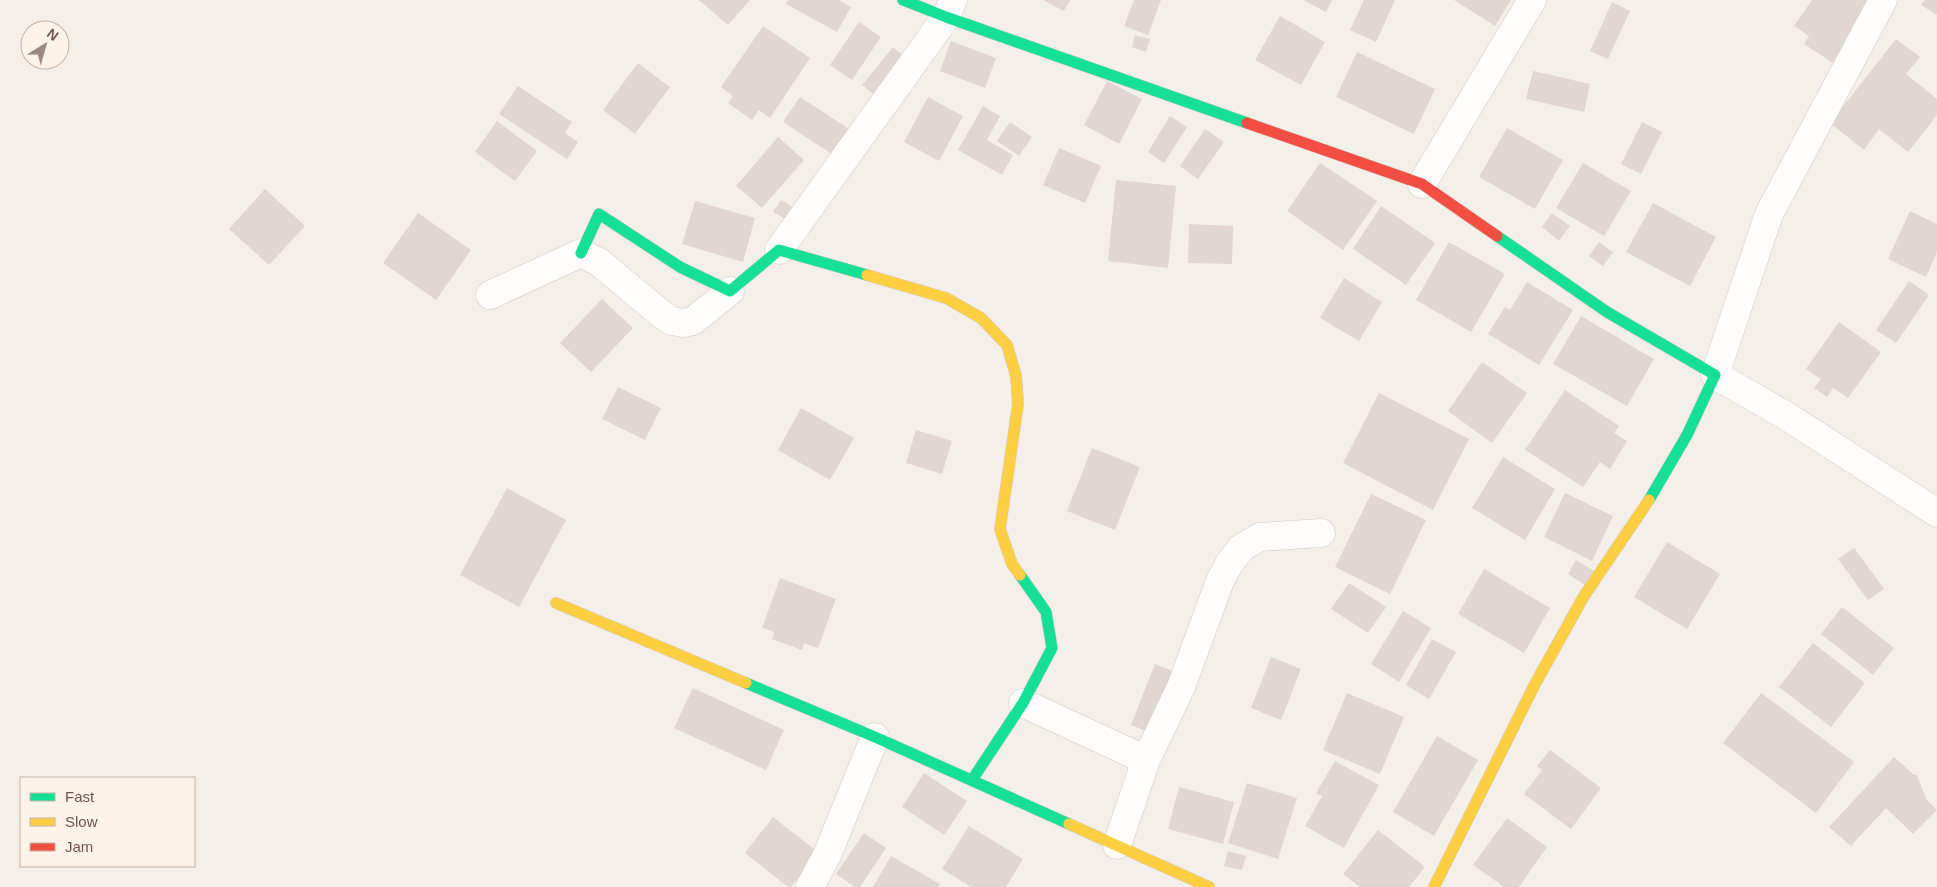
<svg xmlns="http://www.w3.org/2000/svg" width="1937" height="887" font-family="Arial,sans-serif">
  <style>
    .building { fill: #e1d6d1 }
    .lines { fill: none; stroke-linecap: round; stroke-linejoin: round }
    .street-casing { stroke: #d4cac6; stroke-width: 29 }
    .fast-casing { stroke: #d4cac6; stroke-width: 12 }
    .slow-casing { stroke: #d4cac6; stroke-width: 12 }
    .jam-casing { stroke: #d4cac6; stroke-width: 12 }
    .street { stroke: #fefdfc; stroke-width: 28 }
    .fast { stroke: #16e098; stroke-width: 11 }
    .slow { stroke: #ffcf43; stroke-width: 11 }
    .jam { stroke: #f24e42; stroke-width: 11 }
  </style>
  <rect width="100%" height="100%" fill="#f5efe9"/>
  <!-- building -->
  <path class="building" d="M699 0H750L728 25Z
    M788 0H838L851 7 837 32 786 4Z
    M1043 0H1070L1064 11Z
    M1134 0H1161L1148 35 1124 26Z
    M1303 0H1332L1326 12Z
    M1364 0H1395L1376 42 1350 30Z
    M1454 0H1511L1495 26Z
    M1812 0H1871L1874 2 1833 63 1804 44 1809 36 1794 26Z
    M1925 0H1937V15L1921 5Z
    M1612 2 1630 11 1608 59 1590 51Z
    M1280 16 1325 42 1301 85 1255 60Z
    M859 22 881 37 852 80 830 65Z
    M763 26 810 58 770 118 759 110 752 120 728 103 733 96 721 87Z
    M1135 35 1150 39 1146 52 1132 47Z
    M1896 39 1920 57 1906 74 1937 99V115L1908 152 1879 129 1864 150 1830 123Z
    M951 41 996 58 985 88 940 71Z
    M893 47 908 59 877 97 862 85Z
    M1357 52 1435 89 1414 134 1336 97Z
    M638 63 670 87 635 134 603 110Z
    M1533 71 1590 84 1584 112 1526 99Z
    M1107 81 1142 99 1119 144 1084 125Z
    M518 86 572 122 565 133 578 142 567 159 499 114Z
    M800 97 849 129 832 154 783 122Z
    M928 97 963 116 939 161 904 142Z
    M983 106 1000 116 987 140 1013 155 1002 175 958 150Z
    M1170 116 1187 127 1164 163 1148 152Z
    M497 121 537 151 515 181 475 152Z
    M1010 122 1032 137 1019 156 997 141Z
    M1642 122 1662 132 1641 174 1621 164Z
    M1507 128 1563 160 1535 209 1479 177Z
    M1205 129 1224 142 1198 179 1180 166Z
    M778 137 804 160 762 208 736 186Z
    M1059 148 1101 166 1085 203 1043 185Z
    M1320 163 1377 201 1343 250 1287 211Z
    M1583 163 1631 191 1604 236 1556 208Z
    M1116 180 1176 186 1168 268 1108 261Z
    M265 189 305 226 269 265 229 229Z
    M781 200 794 208 787 220 773 212Z
    M695 201 755 218 743 262 682 244Z
    M1653 203 1716 237 1690 286 1626 252Z
    M1381 206 1435 243 1406 285 1353 249Z
    M1910 211 1937 224V252L1926 277 1888 259Z
    M418 213 471 250 436 300 383 263Z
    M1552 213 1570 226 1559 241 1542 227Z
    M1189 224 1233 226 1232 264 1188 263Z
    M1449 242 1505 274 1471 332 1416 300Z
    M1599 242 1613 252 1603 266 1589 256Z
    M1344 278 1382 302 1359 341 1320 318Z
    M1909 281 1929 295 1896 343 1876 330Z
    M1527 282 1573 310 1539 365 1488 334 1505 307 1510 310Z
    M602 299 633 328 591 372 560 343Z
    M1581 316 1654 359 1627 406 1553 364Z
    M1839 322 1881 352 1848 398 1833 388 1827 397 1814 388 1821 379 1806 369Z
    M1482 362 1527 393 1492 443 1448 411Z
    M618 387 661 408 645 440 602 419Z
    M1565 390 1619 426 1614 433 1627 441 1610 469 1600 462 1583 487 1525 450Z
    M1379 393 1469 439 1433 510 1343 463Z
    M801 408 854 438 830 480 778 450Z
    M916 430 952 441 942 474 906 463Z
    M1092 448 1140 467 1115 530 1067 511Z
    M1503 457 1555 489 1525 540 1472 508Z
    M507 488 566 520 519 607 460 575Z
    M1565 493 1613 516 1592 561 1544 537Z
    M1371 494 1426 520 1390 594 1335 567Z
    M1667 542 1720 574 1687 629 1634 597Z
    M1854 548 1884 589 1868 600 1838 559Z
    M1576 560 1594 571 1585 585 1568 574Z
    M1484 569 1550 608 1524 653 1458 614Z
    M780 578 836 599 818 648 804 643 802 650 772 639 774 632 762 628Z
    M1349 583 1386 607 1368 633 1331 609Z
    M1842 607 1894 648 1873 675 1821 634Z
    M1403 611 1431 628 1399 682 1371 664Z
    M1432 639 1456 652 1429 699 1406 685Z
    M1813 643 1865 683 1831 727 1779 687Z
    M1271 657 1301 669 1281 720 1251 708Z
    M1155 664 1175 672 1151 733 1131 725Z
    M693 688 784 730 766 770 674 728Z
    M1347 693 1404 717 1380 774 1323 750Z
    M1761 693 1854 762 1816 813 1723 743Z
    M1437 736 1478 760 1434 836 1393 812Z
    M1550 750 1601 788 1571 829 1524 794 1542 770 1537 766Z
    M1894 757 1914 775H1917L1926 799 1937 810 1913 834 1886 808 1851 846 1829 827Z
    M1335 761 1379 785 1344 848 1305 826 1322 796 1316 793Z
    M924 773 967 801 944 835 902 807Z
    M1247 783 1297 798 1278 859 1228 843Z
    M1179 787 1234 802 1223 844 1168 829Z
    M773 817 819 853 791 887H788L745 853Z
    M1507 818 1547 847 1519 887H1504L1473 865Z
    M969 826 1023 859 1006 887H971L942 869Z
    M1378 830 1425 867 1409 887H1360L1343 874Z
    M864 833 886 848 860 887H855L836 874Z
    M1228 851 1246 856 1242 870 1224 866Z
    M891 856 940 884 938 887H873Z"/>
  <g class="lines">
    <!-- street casing -->
    <g class="street-casing">
      <path id="street" d="M1883 0 1769 214 1715 375 1785 415 1937 513
        M1422 184 1532 0
        M779 250 946 17 953 0
        M490 295 581 253 599 262 660 313 672 321 683 323 693 321 730 291
        M1023 703 1146 760
        M1117 845 1146 760 1181 687 1220 581 1229 564 1241 548 1260 537 1321 533
        M810 887 828 853 875 737"/>
    </g>
    <!-- fast casing -->
    <g class="fast-casing">
      <path id="fast" d="M903 0 946 17 1247 123
        M1497 236 1607 312 1715 375 1687 435 1649 500
        M581 253 599 214 680 267 730 291 779 250 867 275
        M746 683 875 737 1069 824
        M972 780 1023 703 1052 648 1046 612 1020 575"/>
    </g>
    <!-- slow casing -->
    <g class="slow-casing">
      <path id="slow" d="M867 275 946 298 981 318 1007 345 1016 376 1018 404 1000 529 1012 564 1020 575
        M556 603 746 683
        M1069 824 1209 887
        M1434 887 1535 684 1584 596 1649 500"/>
    </g>
    <!-- jam casing -->
    <g class="jam-casing">
      <path id="jam" d="M1247 123 1422 184 1497 236"/>
    </g>
    <!-- street -->
    <use href="#street" class="street"/>
    <!-- fast -->
    <use href="#fast" class="fast"/>
    <!-- slow -->
    <use href="#slow" class="slow"/>
    <!-- jam -->
    <use href="#jam" class="jam"/>
  </g>
  <!-- legend -->
  <rect x="20" y="777" width="175" height="90" fill="#fef3e9" stroke="#c6b3aa"/>
  <rect x="30" y="793" width="25" height="8" fill="#16e098" stroke="#c6b3aa"/>
  <text x="65" y="802" font-size="15" fill="#71534b">Fast</text>
  <rect x="30" y="818" width="25" height="8" fill="#ffcf43" stroke="#c6b3aa"/>
  <text x="65" y="827" font-size="15" fill="#71534b">Slow</text>
  <rect x="30" y="843" width="25" height="8" fill="#f24e42" stroke="#c6b3aa"/>
  <text x="65" y="852" font-size="15" fill="#71534b">Jam</text>
  <!-- north arrow -->
  <g transform="translate(45 45) rotate(37)"><circle r="24" fill="#fef3e9" stroke="#c6b3aa"/>
  <path d="M0-4L9 19L0 12L-9 19Z" fill="#9f8a82"/>
  <text y="-8" font-size="14" font-weight="bold" text-anchor="middle" fill="#71534b">N</text>
  </g>
</svg>
